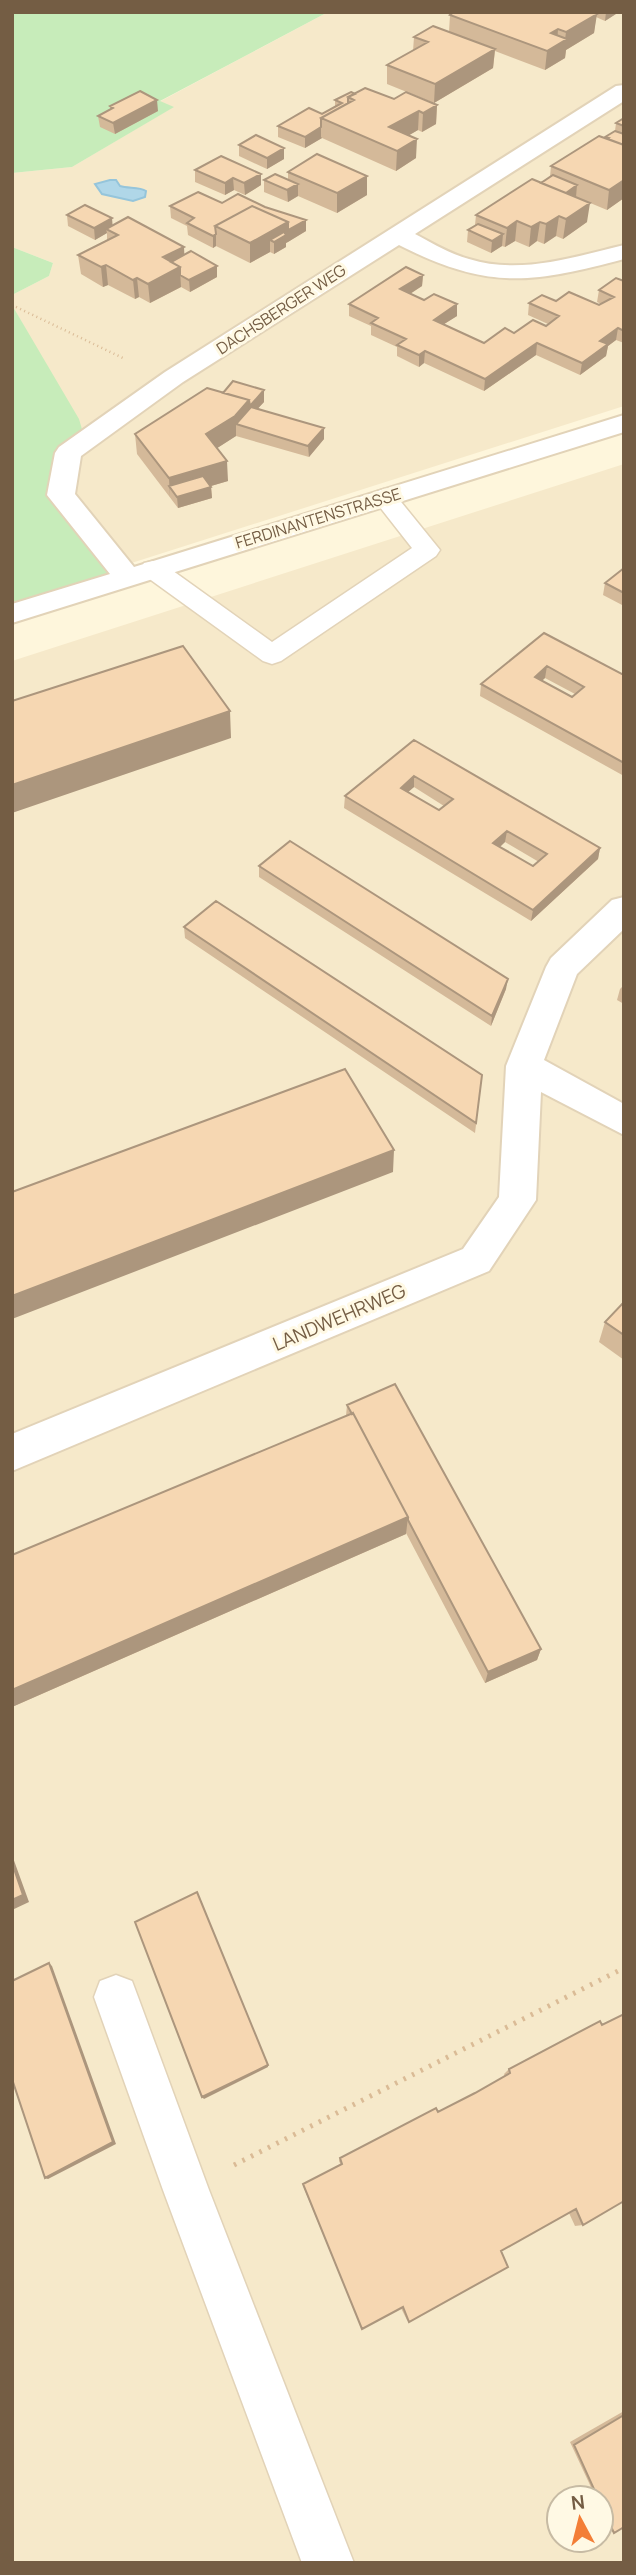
<svg xmlns="http://www.w3.org/2000/svg" width="636" height="2575" font-family="Manrope,sans-serif">
  <style>
    .residential { fill: #f6e9ca; fill-rule: evenodd }
    .green { fill: #c7ecba }
    .water { fill: #b0d7e8; stroke: #95c5db; stroke-width: 2 }
    .lines { fill: none; stroke-linecap: round; stroke-linejoin: round }
    .service-casing { stroke: #e2d3b8; stroke-width: 3 }
    .minor-casing { stroke: #e2d3b8; stroke-width: 4 }
    .path-far1 { stroke: #dabb96; stroke-width: 2.5; stroke-dasharray: 1 3.5; stroke-linecap: butt }
    .path { stroke: #dabb96; stroke-width: 5; stroke-dasharray: 2.5 7; stroke-linecap: butt }
    .service { fill: #fff; fill-rule: evenodd }
    .minor { fill: #fff; fill-rule: evenodd }
    .wall { fill: #d4b999; fill-rule: evenodd }
    .shaded-wall { fill: #ac967d }
    .building { fill: #f6d7b2; stroke: #ac967d; stroke-width: 2; fill-rule: evenodd }
    .labels { text-anchor: middle; dominant-baseline: central; stroke-width: 6; stroke-linejoin: round; paint-order: stroke }
    .far-street-label { font-size: 16px; fill: #745d44; stroke: #fff9e4 }
    .street-label { font-size: 19px; fill: #745d44; stroke: #fff9e4 }
  </style>
  <rect width="100%" height="100%" fill="#fef6dc"/>
  <!-- residential -->
  <path class="residential" d="M328 12H624V406L119 567 67 499 87 438 12 305V295L49 276 53 263 12 247V173L72 167 173 107 159 102Z
    M624 464V2563H12V661ZM559 2498H601V2540H559Z"/>
  <!-- green -->
  <path class="green" d="M12 12H328L160 101 174 107 72 167 12 173Z
    M12 247 53 263 49 276 12 295Z
    M12 305 79 419 84 436 67 499 127 577 12 606Z"/>
  <!-- water -->
  <path class="water" d="M110 180H116L120 186C128 189 139 186 146 191L145 197 133 201 102 194 95 184Z"/>
  <g class="lines">
    <!-- service casing -->
    <g class="service-casing">
      <path id="service" d="M384 489 393 492 440 550 436 556 281 661 272 664 263 661 144 575 140 569 144 563 153 561 162 563 272 642 412 548 372 497 375 492Z
        M116 1975 132 1981 138 1997 209 2190 354 2563H302L163 2190 94 1997 100 1981Z"/>
    </g>
    <!-- minor casing -->
    <g class="minor-casing">
      <path id="minor" d="M624 85V101L415 234C432 243 450 254 469 259 520 275 574 257 624 245V259C530 284 488 290 399 245L183 382 81 456 75 494 134 567 624 415V432L12 623V604L110 574 47 495 55 453 59 447 165 372 616 86Z
        M624 897V929L577 974 544 1060 624 1104V1135L541 1092 536 1200 489 1271 12 1471V1434L463 1249 499 1197 506 1066 546 967 551 958 612 900Z"/>
    </g>
    <!-- path-far1 -->
    <path class="path-far1" d="M12 305 125 359"/>
    <!-- path -->
    <path class="path" d="M234 2165 624 1968"/>
    <!-- service -->
    <use href="#service" class="service"/>
    <!-- minor -->
    <use href="#minor" class="minor"/>
  </g>
  <!-- wall -->
  <path class="wall" d="M454 12H619L605 21 596 17 594 33 566 50 565 58 545 70 495 51 493 68 434 103 387 84V65L413 51 414 37 449 32 450 15Z
    M355 94 437 105 436 124 422 132 418 130 409 135 416 158 396 171 322 138 305 148 278 137V126L322 114 335 107V100Z
    M110 106 158 111 115 134 100 127 98 116 110 110Z
    M624 118V198L607 210 576 197 587 222 563 239 556 236 544 244 537 241 529 247 515 241 505 247 502 246 491 253 467 242 468 230 475 225 476 215 541 183 550 177 551 166 605 138V137L615 131 616 123Z
    M239 145 284 148V159L267 169 239 156Z
    M221 156 261 185 245 195 234 190 225 195 195 182V170Z
    M288 172 367 176V195L337 213 298 196 288 202 264 192V180H288Z
    M222 203 265 207 306 220V231L286 243V247L274 254 270 252 250 263 216 246 213 248 188 235 187 226 171 218 170 206Z
    M67 215 112 218V225L184 247V255L217 277 190 292 181 287 150 303 139 297 135 299 108 285 103 287 81 274 78 255 107 240V233L95 240 68 226Z
    M423 275 422 286 410 294 424 300 457 304V316L444 324 484 343 514 333 546 326 548 324 528 315 529 303 556 301 599 305 601 304 597 302 599 290 624 281V343L616 340 608 346 606 356 580 375 536 355 484 391 424 363 419 367 397 356V347L371 335V326L349 316V304Z
    M223 393 264 402 258 408 324 439 309 457 236 436 217 448 228 481 211 486 212 498 178 508 137 454 135 434Z
    M624 568V606L603 595 605 583Z
    M544 633 624 675V776L480 696 481 684ZM545 678 575 694 572 697 542 681Z
    M414 740 600 848 598 859 531 921 344 808 345 796ZM414 787 444 806 439 810 408 792ZM505 842 539 862 533 866 500 847Z
    M259 866 506 989 491 1026 259 877Z
    M184 927 482 1075 475 1133 185 938Z
    M624 985V1004L617 1000 620 989Z
    M624 1302V1360L599 1342 605 1322Z
    M347 1405 541 1649 537 1660 485 1683 406 1533V1534L12 1707V1555L346 1416Z
    M509 2069 583 2225 575 2226 569 2213 501 2251 409 2322 407 2320 401 2308 362 2329 303 2186 341 2165 339 2161 340 2158 438 2112 475 2093 505 2077 504 2074Z
    M624 2411V2527L614 2533 610 2530 601 2510V2498H596L570 2442Z"/>
  <!-- shaded-wall -->
  <path class="shaded-wall" d="M606 12H619L605 21Z
    M597 14 594 33 566 50 565 58 545 70 547 51 551 33 558 29 557 45 565 40 566 32Z
    M495 49 493 68 434 103 435 84Z
    M157 100 158 111 115 134 113 123Z
    M437 105 436 124 422 132 423 113Z
    M419 111 418 130 389 147V127Z
    M321 127V137L322 138 305 148V137Z
    M417 139 416 158 396 171 397 151Z
    M284 148V159L267 169V158Z
    M261 174V185L245 195 244 183Z
    M367 176V195L337 213V193Z
    M233 178 234 190 225 195V183Z
    M624 180V198L607 210 609 190Z
    M298 184V196L288 202 287 190Z
    M577 185 576 197 558 198Z
    M590 203 587 222 563 239 566 219Z
    M559 216 556 236 544 244 546 224Z
    M112 218 113 230 106 229 107 233 95 240 94 228Z
    M306 220V231L288 242V230Z
    M517 221 515 241 505 247 507 228Z
    M288 222V242L286 243V247L274 254V242L270 240V252L250 263V243Z
    M540 222 537 241 529 247 531 227Z
    M216 234V246L213 248V236Z
    M503 234 502 246 491 253 492 241Z
    M184 247 185 267 180 269 181 287 150 303 148 284 163 257Z
    M106 265 108 285 103 287 101 267Z
    M217 266V277L190 292 189 280Z
    M423 275 422 286 399 301 400 289Z
    M137 278 139 297 135 299 133 280Z
    M457 304V316L433 331 434 320Z
    M618 328 616 340 608 346 606 356 580 375 582 363 600 341Z
    M537 343 536 355 484 391 485 379Z
    M425 351 424 363 419 367V355Z
    M264 390V402L250 417 236 424V436L208 454 206 434Z
    M324 428V439L309 457 308 446Z
    M227 461 228 481 177 496 169 486 170 498 169 478Z
    M211 487 212 498 178 508 177 497Z
    M547 666 545 678 533 688 535 677Z
    M230 711 231 738 12 813V785Z
    M414 776V787L400 799 401 788Z
    M507 831 505 842 492 854 493 843Z
    M600 848 598 859 531 921 533 910Z
    M508 979 506 989 491 1026 492 1016Z
    M394 1150 393 1172 12 1319V1296Z
    M408 1517 406 1534 12 1707V1690Z
    M541 1649 537 1660 485 1683 488 1672Z
    M12 1855 29 1902 12 1910Z
    M49 1963 52 1966 116 2144 48 2179 45 2178Z
    M268 2065V2067L204 2099 202 2097Z"/>
  <!-- building -->
  <path class="building" d="M454 12H591L597 14 566 32 558 29 551 33 567 39 547 51 450 15Z
    M433 26 495 49 435 84 387 65 428 42 414 37Z
    M365 88 394 99 406 92 437 105 423 113 419 111 389 127 417 139 397 151 321 118 354 100 348 97Z
    M140 91 157 100 113 123 98 116 113 108 110 106Z
    M351 92 355 94 348 97V103L321 118V127L305 137 278 126 309 108 322 114 342 103 335 100Z
    M624 118V126L616 123Z
    M615 131 624 134V145L608 139 609 138 605 137Z
    M256 135 284 148 267 158 239 145Z
    M599 136 624 145V180L609 190 551 166Z
    M317 154 367 176 337 193 288 172Z
    M221 156 261 174 244 183 233 178 225 183 195 170Z
    M275 174 298 184 287 190 264 180Z
    M553 175 577 185 566 193 541 183Z
    M532 179 590 203 566 219 559 216 546 224 540 222 531 227 517 221 507 228 476 215Z
    M198 192 222 203 238 194 265 207 306 220 288 230V222L252 206 215 226 216 234 213 236 187 223 194 218 170 206Z
    M85 205 112 218 94 228 67 215Z
    M252 206 288 222 250 243 215 226Z
    M128 217 184 247 163 257 180 267 148 284 137 278 133 280 106 265 101 267 78 255 118 235 106 229Z
    M478 224 503 234 492 241 468 230Z
    M284 232 286 235 274 242 270 240Z
    M191 251 217 266 189 280 180 275V267L171 262Z
    M406 267 423 275 400 289 424 300 434 294 457 304 434 320 484 343 505 328 514 333 533 320 546 326 559 316 529 303 542 295 556 301 569 292 599 305 614 297 599 290 616 278 624 281V331L618 328 600 341 608 344 582 363 537 343 485 379 425 351 419 355 397 345 406 339 371 323 378 318 349 304Z
    M233 381 264 390 250 406 249 400 223 393Z
    M207 388 249 400 235 416 206 434 227 461 169 478 135 434Z
    M251 407 324 428 308 446 236 424Z
    M203 476 211 487 177 497 169 486Z
    M624 568V593L605 583Z
    M544 633 624 675V763L481 684ZM547 666 584 687 572 697 535 677Z
    M183 646 230 711 12 785V701Z
    M414 740 600 848 533 910 345 796ZM414 776 453 799 439 810 401 788ZM507 831 547 854 533 866 493 843Z
    M290 841 508 979 492 1016 259 866Z
    M216 901 482 1075 476 1123 184 927Z
    M345 1069 394 1150 12 1296V1192Z
    M624 1302V1335L605 1322Z
    M395 1384 541 1649 488 1672 408 1520V1517L353 1413 352 1414 347 1405Z
    M353 1413 408 1517 12 1690V1555Z
    M12 1863 23 1895 12 1900Z
    M197 1892 268 2065 202 2097 135 1922Z
    M49 1963 113 2142 45 2178 12 2079V1981Z
    M624 2014V2201L583 2225 576 2209 501 2251 508 2267 409 2322 403 2307 362 2329 303 2184 342 2164 340 2158 436 2108 438 2112 475 2093 510 2073 509 2069 600 2021 602 2025Z
    M624 2415V2527L614 2533 601 2505V2498H598L574 2445Z"/>
  <g class="labels">
    <!-- far-street labels -->
    <g class="far-street-label">
      <text transform="translate(281 309) rotate(-33)">DACHSBERGER WEG</text>
      <text transform="translate(318 518) rotate(-17)">FERDINANTENSTRASSE</text>
    </g>
    <!-- street labels -->
    <g class="street-label">
      <text transform="translate(339 1317) rotate(-23)">LANDWEHRWEG</text>
    </g>
  </g>
  <!-- border -->
  <rect width="636" height="2575" fill="none" stroke="#745d44" stroke-width="28"/>
  <!-- north arrow -->
  <g transform="translate(580 2519) rotate(353)"><circle r="33" fill="#fff9e4" stroke="#c7bba4" stroke-width="2"/>
  <path d="M0-5L12 26L0 18L-12 26Z" fill="#f37e36"/>
  <text y="-10" font-size="19" font-weight="bold" text-anchor="middle" fill="#745d44">N</text>
  </g>
</svg>
